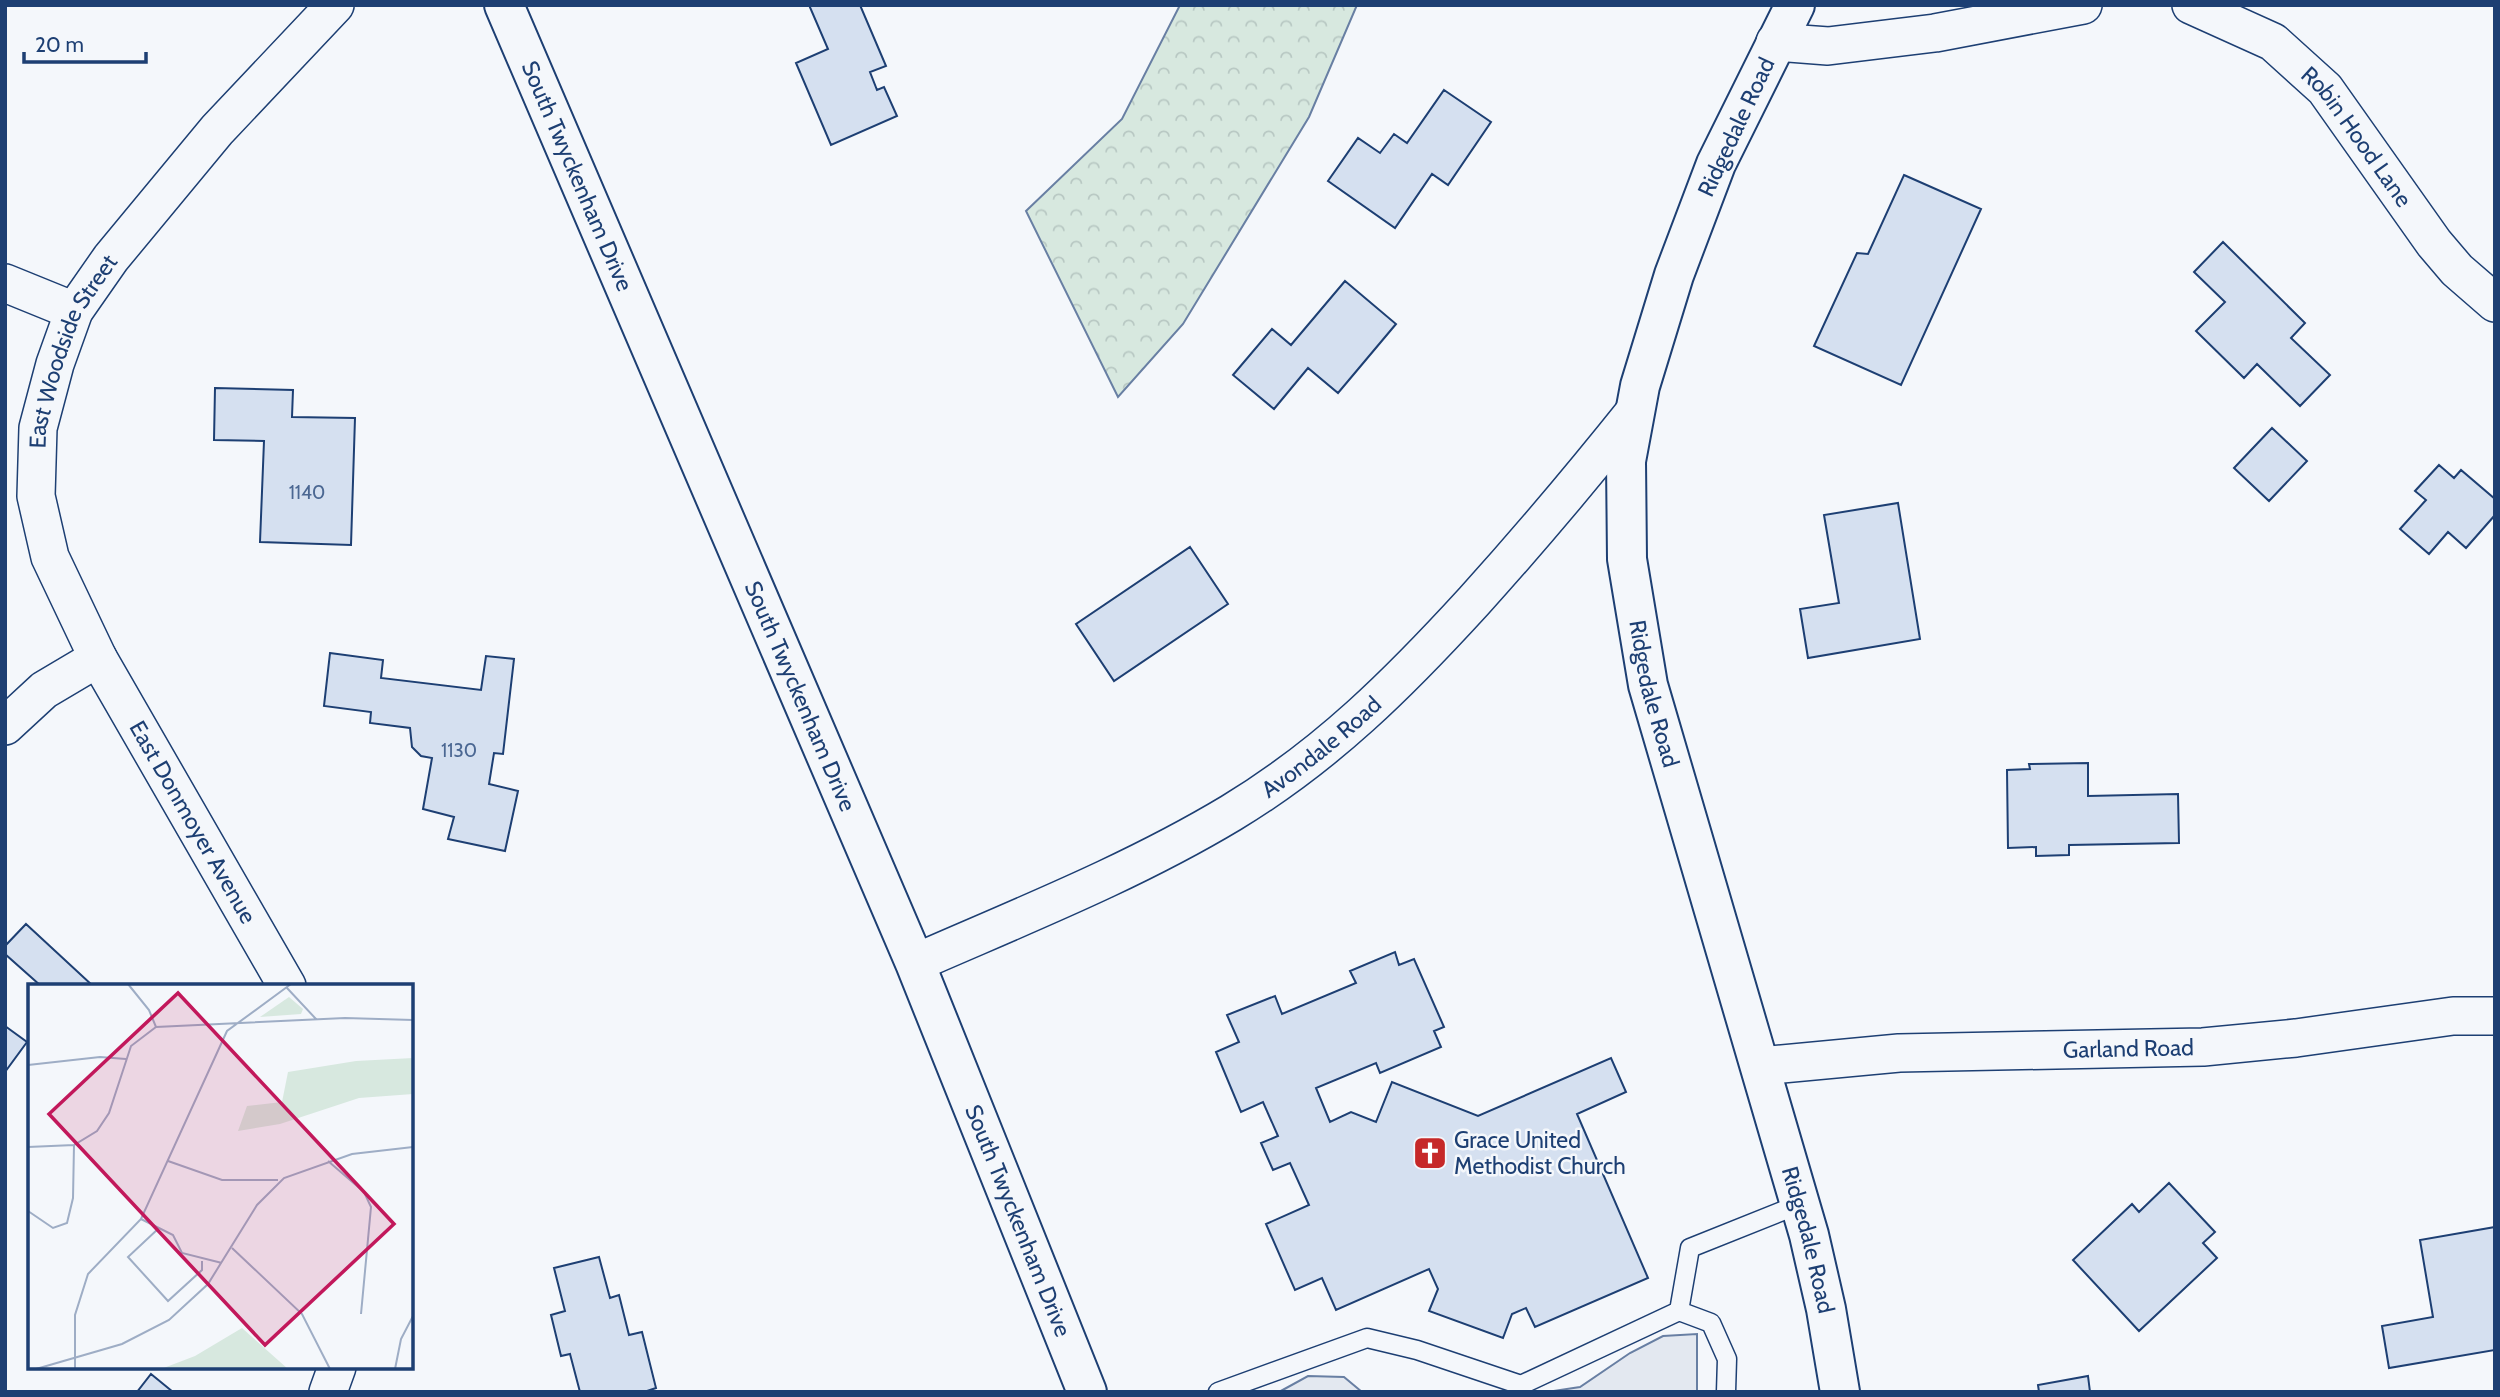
<svg xmlns="http://www.w3.org/2000/svg" width="2500" height="1397" font-family="Cabin,sans-serif">
  <style>
    .forest { fill: url(#forest-crowns); stroke: #687fa3; stroke-width: 2 }
    .parking { fill: #e3e8f0; stroke: #687fa3; stroke-width: 2 }
    .building { fill: #d5e0f0; stroke: #1d3f73; stroke-width: 2 }
    .lines { fill: none; stroke-linecap: round; stroke-linejoin: round }
    .lane-casing { stroke: #1d3f73; stroke-width: 21 }
    .street-casing { stroke: #1d3f73; stroke-width: 40 }
    .secondary-casing { stroke: #1d3f73; stroke-width: 42 }
    .lane { stroke: #f4f7fb; stroke-width: 18 }
    .street { stroke: #f4f7fb; stroke-width: 37 }
    .secondary { stroke: #f4f7fb; stroke-width: 38 }
    .labels { text-anchor: middle; dominant-baseline: central; stroke-width: 5; stroke-linejoin: round; paint-order: stroke }
    .number-label { font-size: 19px; fill: #4b6792 }
    .street-label { font-size: 23px; fill: #1d3f73; stroke: #f4f7fb }
    .poi-label { font-size: 23px; fill: #1d3f73; stroke: #f4f7fb; text-anchor: start }
    .inset-road { fill: none; stroke: #9eadc5; stroke-width: 2 }
    .view { fill: #c2185b; fill-opacity: 0.15; stroke: #c2185b; stroke-width: 3.5 }
    .inset-edge { fill: none; stroke: #1d3f73; stroke-width: 3.5 }
  </style>
  <defs>
    <pattern id="forest-crowns" width="20" height="18" patternUnits="userSpaceOnUse" patternTransform="scale(1.75)"><rect width="20" height="18" fill="#d7e8df"/><path d="M2 6a3 3 0 1 1 6 0M12 15a3 3 0 1 1 6 0" fill="none" stroke="#b8c8c3"/></pattern>
  </defs>
  <rect width="100%" height="100%" fill="#f4f7fb"/>
  <!-- forest -->
  <path class="forest" d="M1180 5H1357L1309 117 1183 324 1118 397 1026 211 1122 119Z"/>
  <!-- parking -->
  <path class="parking" d="M1697 1334V1392H1547L1580 1387 1630 1353 1663 1336Z
    M1308 1376 1344 1377 1362 1392H1279Z"/>
  <!-- building -->
  <path class="building" d="M809 5H860L886 66 870 72 877 90 884 87 897 116 831 145 796 63 828 49Z
    M1444 90 1491 122 1448 185 1432 174 1395 228 1328 181 1358 138 1380 153 1394 134 1407 143Z
    M1904 175 1981 209 1901 385 1814 346 1857 253 1868 254Z
    M2223 242 2305 323 2291 338 2330 375 2300 406 2257 364 2244 378 2196 331 2225 302 2194 272Z
    M1345 281 1396 324 1338 393 1308 368 1274 409 1233 375 1272 329 1291 345Z
    M215 388 293 390 292 417 355 418 351 545 260 542 264 441 214 440Z
    M2272 428 2307 461 2269 501 2234 468Z
    M2439 465 2454 478 2461 470 2495 499V515L2466 548 2448 532 2429 554 2400 529 2426 500 2415 491Z
    M1898 503 1920 639 1808 658 1800 609 1839 603 1824 515Z
    M1190 547 1228 604 1114 681 1076 624Z
    M330 653 383 660 381 678 481 690 486 656 514 659 503 754 494 753 489 784 518 791 505 851 448 839 454 817 423 809 432 758 421 756 412 747 410 728 370 723 371 712 324 706Z
    M2088 763V796L2178 794 2179 843 2069 845V855L2036 856V847L2008 848 2007 770 2030 769 2029 764Z
    M26 924 93 986H41L5 954V946Z
    M1395 952 1399 965 1414 959 1444 1027 1434 1031 1441 1047 1380 1073 1376 1063 1316 1088 1330 1122 1351 1112 1376 1122 1392 1082 1478 1116 1611 1058 1626 1092 1577 1114 1648 1278 1535 1327 1526 1308 1512 1314 1503 1338 1429 1311 1438 1289 1429 1269 1336 1310 1322 1278 1295 1290 1266 1224 1309 1205 1290 1163 1273 1170 1261 1143 1278 1136 1263 1102 1241 1112 1216 1052 1239 1042 1227 1015 1275 996 1282 1014 1356 983 1350 971Z
    M5 1026 27 1042 5 1072Z
    M2169 1183 2215 1232 2203 1243 2217 1258 2139 1331 2073 1260 2132 1204 2139 1212Z
    M2495 1227V1350L2389 1368 2382 1326 2433 1317 2420 1240Z
    M599 1257 610 1298 619 1295 629 1335 642 1332 656 1388 644 1392H580L570 1354 561 1356 551 1315 565 1311 554 1268Z
    M151 1374 173 1392H137Z
    M2088 1376 2090 1392H2039L2038 1385Z"/>
  <g class="lines">
    <!-- lane casing -->
    <g class="lane-casing">
      <path id="lane" d="M1679 1311 1711 1323 1727 1359 1726 1392
        M1218 1392 1367 1338 1417 1350 1521 1385 1679 1311 1690 1248 1800 1204"/>
    </g>
    <!-- street casing -->
    <g class="street-casing">
      <g id="street">
        <path id="s1" d="M2191 5 2273 42 2325 89 2434 243 2457 270 2495 303"/>
        <path d="M1775 42 1828 46 1935 33 2083 5"/>
        <path d="M5 283 74 311"/>
        <path d="M5 726 44 690 98 658"/>
        <path id="s2" d="M915 963C1022 916 1131 873 1231 813 1327 755 1399 683 1474 601 1530 539 1583 476 1635 411"/>
        <path id="s3" d="M287 986 98 658 50 557 36 496 38 428 55 364 74 311 111 258 217 130 335 5"/>
        <path id="s4" d="M1760 1066 1899 1053 2203 1047 2296 1038 2453 1016H2495"/>
        <path d="M328 1392 337 1367"/>
      </g>
    </g>
    <!-- secondary casing -->
    <g class="secondary-casing">
      <g id="secondary">
        <path id="s5" d="M504 5 915 963 1087 1392"/>
        <path id="s6" d="M1795 5 1716 164 1674 275 1640 386 1626 461 1627 559 1648 685 1809 1235 1826 1309 1840 1392"/>
      </g>
    </g>
    <!-- lane -->
    <use href="#lane" class="lane"/>
    <!-- street -->
    <use href="#street" class="street"/>
    <!-- secondary -->
    <use href="#secondary" class="secondary"/>
  </g>
  <!-- icons -->
  <defs>
    <g id="church-square" transform="scale(1.75)"><rect x="-9" y="-9" width="18" height="18" rx="4" fill="#c62828" stroke="#f4f7fb"/><path d="M-1.2-6h2.4v3.5h3.3v2.4h-3.3V6h-2.4V-.1h-3.3v-2.4h3.3Z" fill="#fff"/></g>
  </defs>
  <g fill-rule="evenodd">
    <use href="#church-square" x="1430" y="1153"/>
  </g>
  <g class="labels">
    <!-- number labels -->
    <g class="number-label">
      <text x="307" y="492">1140</text>
      <text x="459" y="750">1130</text>
    </g>
    <!-- street labels -->
    <g class="street-label">
      <text transform="translate(1736 127) rotate(-65)">Ridgedale Road</text>
      <text stroke="none"><textPath href="#s1" startOffset="217">Robin Hood Lane</textPath></text>
      <text stroke="none"><textPath href="#s5" startOffset="186">South Twyckenham Drive</textPath></text>
      <text stroke="none"><textPath href="#s3" startOffset="705">East Woodside Street</textPath></text>
      <text stroke="none"><textPath href="#s6" startOffset="724">Ridgedale Road</textPath></text>
      <text stroke="none"><textPath href="#s5" startOffset="752">South Twyckenham Drive</textPath></text>
      <text stroke="none"><textPath href="#s2" startOffset="462">Avondale Road</textPath></text>
      <text transform="translate(193 822) rotate(60)">East Donmoyer Avenue</text>
      <text stroke="none"><textPath href="#s4" startOffset="369">Garland Road</textPath></text>
      <text stroke="none"><textPath href="#s5" startOffset="1320">South Twyckenham Drive</textPath></text>
      <text stroke="none"><textPath href="#s6" startOffset="1292">Ridgedale Road</textPath></text>
    </g>
    <!-- poi labels -->
    <g class="poi-label">
      <text x="1454" y="1140">Grace United<tspan x="1454" dy="26">Methodist Church</tspan></text>
    </g>
  </g>
  <!-- overview -->
  <g transform="translate(28 984)">
    <rect width="385" height="385" fill="#f4f7fb"/>
    <path d="M261 13 275 25 273 30 232 33Z" fill="#d7e8df"/>
    <path d="M385 74V110L331 114 252 140 210 147 219 122 254 118 260 88 328 77ZM214 344 260 385H133L167 372Z" fill="#d7e8df"/>
    <path class="inset-road" d="M100 0 121 26 128 43M259 4 288 35M0 81 72 73 98 75M0 163 46 161 69 147 81 129 103 62 128 43 317 34 385 36M140 177 194 196H250M300 177 336 208 343 223 333 330M0 227 25 244 39 239 45 214 46 161M113 235 145 251 154 269 194 279M131 244 100 273 140 317 174 286V277M204 264 274 330 302 385M8 385 94 360 141 336 180 300 229 221 256 194 324 170 385 163M47 385V331L60 290 113 235 199 47 263 0M367 385 373 355 385 332"/>
    <path class="view" d="M150 9 366 240 237 361 21 130Z"/>
    <rect width="385" height="385" class="inset-edge"/>
  </g>
  <!-- border -->
  <rect width="2500" height="1397" fill="none" stroke="#1d3f73" stroke-width="14"/>
  <!-- scale -->
  <path d="M24 52v10h122v-10" fill="none" stroke="#1d3f73" stroke-width="3.5"/>
  <text x="35" y="52" font-size="21" fill="#1d3f73" stroke="#f4f7fb" stroke-width="5" paint-order="stroke">20 m</text>
</svg>
